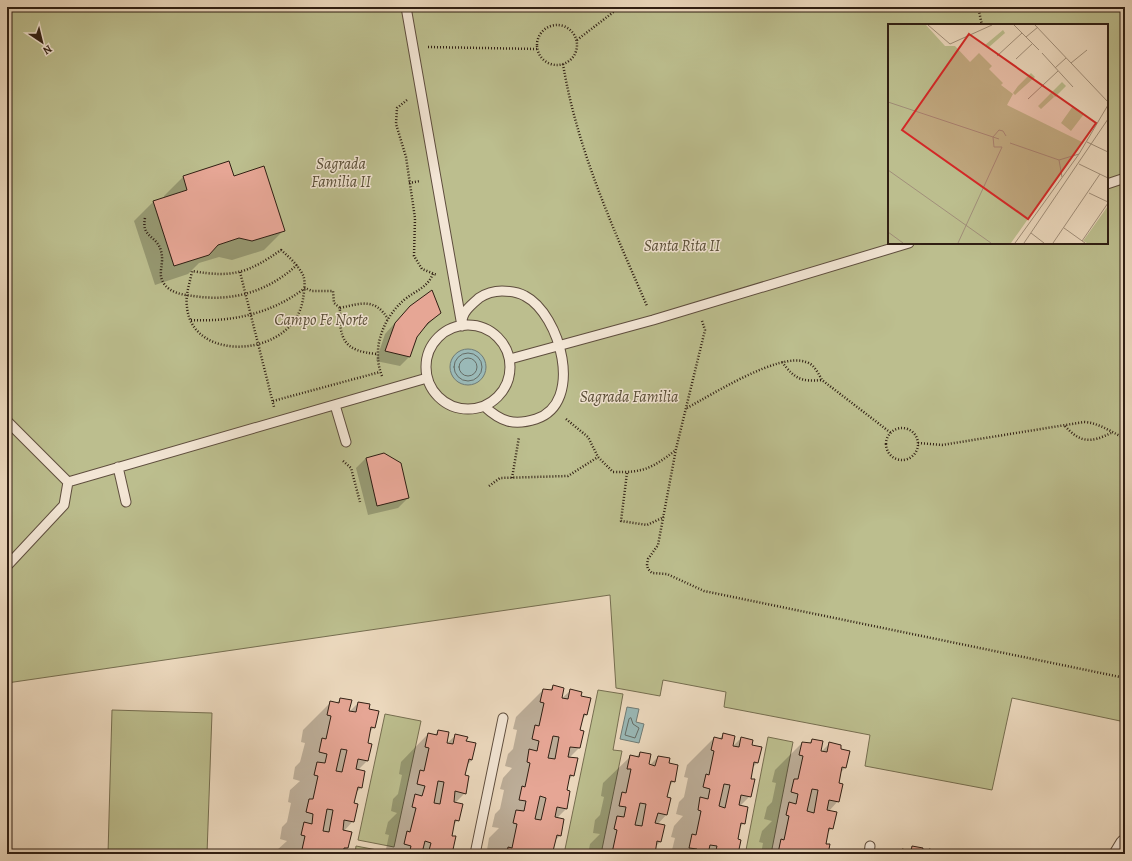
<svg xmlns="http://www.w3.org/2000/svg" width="1132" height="861" font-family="Alegreya,serif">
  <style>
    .green { fill: #bcbe8e; stroke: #766e50; fill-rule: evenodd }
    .water { fill: #9ab9b7; stroke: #707b75 }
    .shadow { fill: #0003 }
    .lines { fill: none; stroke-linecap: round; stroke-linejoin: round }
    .shore { stroke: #656c65; stroke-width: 1 }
    .building { fill: #e6a695; stroke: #301f13; fill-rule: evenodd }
    .service-casing { stroke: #5f4e3e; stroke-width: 11 }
    .minor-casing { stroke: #5f4e3e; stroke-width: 20 }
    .path { stroke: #301f13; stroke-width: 2.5; stroke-dasharray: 1 2; stroke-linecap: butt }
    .service { stroke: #f3e6d5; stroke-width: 9 }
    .minor { stroke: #f3e6d5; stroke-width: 18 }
    .labels { text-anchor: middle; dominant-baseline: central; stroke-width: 3; stroke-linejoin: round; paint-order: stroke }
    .park-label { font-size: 16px; font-style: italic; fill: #5a4f38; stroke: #f3e6d5 }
    .inset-road { fill: none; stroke: #a18f7a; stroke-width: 1 }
    .view { fill: #d62828; fill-opacity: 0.15; stroke: #d62828; stroke-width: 2 }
    .inset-edge { fill: none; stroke: #301f13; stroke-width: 2 }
  </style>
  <rect width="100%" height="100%" fill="#ecd9be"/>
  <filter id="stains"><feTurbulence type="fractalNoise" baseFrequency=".005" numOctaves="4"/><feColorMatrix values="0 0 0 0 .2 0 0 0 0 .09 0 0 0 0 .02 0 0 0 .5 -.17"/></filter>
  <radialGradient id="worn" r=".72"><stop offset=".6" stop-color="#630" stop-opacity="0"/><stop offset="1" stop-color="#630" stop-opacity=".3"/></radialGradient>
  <!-- green -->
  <path class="green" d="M7 7H1125V722L1012 698 992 790 865 766 870 735 724 707 726 692 663 680 660 696 616 688 610 595 7 683ZM889 25H1107V243H889Z
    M598 690 623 694 613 750 622 751 601 854H564Z
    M112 710 212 713 207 854H108Z
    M385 714 421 721 394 847 358 840Z
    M768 737 793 742 771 854 746 850Z
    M356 846 393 853V854H355Z"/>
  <!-- water -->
  <path class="water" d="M450 367a18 18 0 1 1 36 0a18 18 0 1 1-36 0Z
    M627 707 639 709 636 722 644 724 639 743 620 739Z"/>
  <!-- shadow -->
  <path class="shadow" d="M183 177H233L284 230 264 250 232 260 219 257 199 263 188 274 155 285 134 221 154 201 164 198V196Z
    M410 306 440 313 416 336 410 356 400 366 376 361 385 334Z
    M366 458 408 498 398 508 368 515 356 468Z
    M553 686 560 700 571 690 580 697 586 715 581 720 579 731 583 732 579 748 569 758 573 775 568 781 566 809 556 819 563 820 560 836 554 841 552 852 556 854H490V851L487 850 489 838 499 828 492 827 495 814 500 809 504 790 500 789 503 778 512 768 505 766 508 754 513 749 517 730 513 729 516 717 543 690 549 691Z
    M341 699 348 713 358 703 368 710 374 727 369 733 366 744 370 745 367 761 357 771 361 788 355 793 353 804V821L344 831 347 848 342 854H276L277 850 287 841 280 839 282 827 287 822 291 803 288 802 290 790 300 781 293 779 295 767 300 762 305 743 301 742 303 730 331 702 336 703Z
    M438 731 445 745 456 735 465 742 472 760 467 765 464 776 465 793 455 803 458 820 453 825 451 836 455 837 451 854H385L389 835 385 834 388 822 397 813 391 811 393 799 398 794 402 775 399 774 401 762 428 734 434 736Z
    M724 734 731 748 741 738 751 745 757 763 752 768 749 779 750 796 740 806 744 823 739 828 736 839 737 854H671L675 838 671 837 674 826 683 816 676 814 679 802 684 797 688 778 684 777 687 765 714 738 719 739Z
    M812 740 819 754 830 743 840 750 845 768 840 773 838 784V801L829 811 832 828 827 833 825 845 827 854H761L763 843 759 842 762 831 772 821 764 819 767 807 772 802 776 783 772 782 775 770 802 743 808 744Z
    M640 753 648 767 658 757 668 764 674 781 668 787 666 798V815L657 825 660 842 655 847 654 854H588L590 844 600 834 593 833 595 820 600 815 604 797 601 796 603 783 631 756 636 757Z
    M912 847 921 854H898L902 850 908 851Z"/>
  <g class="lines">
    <!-- shore -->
    <path class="shore" d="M454 367a14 14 0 1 1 28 0a14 14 0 1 1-28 0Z
      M459 367a9 9 0 1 1 18 0a9 9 0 1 1-18 0Z
      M631 718 633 724 639 728 635 738 625 735 629 719Z"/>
  </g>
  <!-- building -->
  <path class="building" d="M229 161 234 176 264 166 285 231 252 241 239 238 218 245 209 255 174 266 153 201 187 190 183 176Z
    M432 290 441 313 428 323 417 337 410 357 385 351 395 323 410 306Z
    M384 453 401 463 409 498 377 506 366 458Z
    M553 685 564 688 562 698 568 699 570 689 582 692 581 696 591 698 587 715 584 714 580 730 584 731 580 748 570 747 568 757 578 758 574 776 570 775 567 790 570 791 567 809 557 807 555 817 564 819 561 836 557 835 553 851 557 852V854H507L508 847 512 848 517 824 513 823 516 810 524 811 526 801 519 800 522 786 525 787 530 763 527 762 529 749 537 751 539 741 532 739 535 725 539 726 544 703 540 702 543 689 552 690ZM553 736 559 737 555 759 548 758ZM540 796 546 798 541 820 535 819Z
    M340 698 352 700 349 711 356 712 358 702 370 704 369 709 379 711 375 728 371 727 368 743 372 744 368 761 358 759 356 769 365 771 362 788 358 787 354 803 358 804 354 822 344 820 343 830 352 832 348 848H344L343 854H301L305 836 301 835 304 822 312 824 313 814 306 812 309 799H313L318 776 314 775 317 762 325 763 327 754 319 752 322 738 326 739 331 716 327 715 330 701 339 703ZM341 749 347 750 342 772 336 771ZM327 809 333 810 329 832 323 831Z
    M438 730 449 732 447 743 453 744 455 734 468 737 466 741 476 743 472 760 469 759 465 775 469 776 466 794 455 791 454 802 463 804 459 821 455 820 452 836H456L452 854 442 852V854H428L431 843 425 841 422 853 410 850 411 846 404 844 407 831 410 832 416 808 412 807 415 794 422 796 425 786 417 784 420 770 424 771 429 748 425 747 428 733 437 735ZM438 781 444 782 440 804 434 803Z
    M723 733 735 736 733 746 739 747 741 737 753 740 752 745 762 747 758 763 754 762 751 779H755L751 797 741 795 739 805 748 807 745 824 741 823 738 839 741 840 738 854H715L717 846 710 845 708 854H696L697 849 689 848 692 834 696 835 701 811 698 810 700 797 708 799 710 789 703 787 706 774 709 775 714 751 711 750 714 737 722 739ZM724 784 730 785 725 808 719 806Z
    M812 739 823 741 821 751 827 752 829 742 841 745V749L850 751 846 768 842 767 839 783 843 784 839 802 829 800 827 810 837 812 833 829 829 828 826 844H830L828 854H804L805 851 799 850 798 854 778 853 781 839 784 840 789 816 786 815 789 802 796 804 798 794 791 792 794 779H798L803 756 799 755 802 742 811 743ZM812 789 818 790 814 813 807 811Z
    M640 752 651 754 649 764 655 766 658 756 670 758 669 763 678 765 675 782 671 781 667 797 671 798 667 815 658 813 655 823 665 825 661 842 657 841 655 854H608L612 853 617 830 614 829 617 816 624 817 626 807 619 806 622 792 626 793 631 769H627L630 755 639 757ZM640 803 646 804 642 826 635 825Z
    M912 846 923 848 922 854H901L902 849 911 851Z
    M929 849 942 852 941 854H928Z"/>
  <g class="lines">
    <!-- service casing -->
    <g class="service-casing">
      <path id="service" d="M406 7 462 326
        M1107 184 1125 178
        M462 322C462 312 471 305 479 298 485 294 494 291 502 291 510 291 518 292 525 296 560 314 585 403 536 419 514 426 501 422 484 406
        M426 367a42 42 0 1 1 84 0a42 42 0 1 1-84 0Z
        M510 359 653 320 909 243
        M335 405 346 442
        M7 421 68 482
        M118 467 126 502
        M68 482 427 378
        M7 566 64 505 68 482
        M475 854 503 718
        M869 854 870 846"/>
    </g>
    <!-- minor casing -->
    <g class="minor-casing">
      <path id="minor" d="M1119 854 1125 844"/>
    </g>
    <!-- path -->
    <path class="path" d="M978 7 982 25
      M537 45a20 20 0 1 1 40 0a20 20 0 1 1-40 0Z
      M577 40 620 7
      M428 47 537 49
      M563 64C577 149 613 228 647 306
      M407 100 397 108 396 124 406 157 415 218 414 256 422 269 437 275
      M409 183 420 181
      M145 218C141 238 157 235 161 251 165 264 156 274 165 285 171 293 184 295 193 296 233 302 267 292 297 265
      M281 250C289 257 298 265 303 275 306 282 304 292 303 299 294 358 192 364 187 307 185 295 190 283 192 271 233 278 248 273 281 250Z
      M240 272 274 407
      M340 308C362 303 375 298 388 319
      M191 320C232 322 271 314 305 288L312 291H333L334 303 340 308C339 340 344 351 377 354
      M702 321 705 330 676 449 658 545 648 559 647 565 648 569 652 573 667 574 704 591 1125 678
      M782 362C795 379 801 382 822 380
      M382 376C371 349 383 318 404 300 416 290 428 288 433 273
      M273 401 380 372
      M687 408C713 394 779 352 806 362 814 364 818 373 822 380L891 433
      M566 419 588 437 598 457 613 472C644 473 652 468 676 450
      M1065 426C1080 443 1091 443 1111 433
      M886 444a16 16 0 1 1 32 0a16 16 0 1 1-32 0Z
      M918 443 942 445 1084 422C1100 423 1110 432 1125 438
      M343 461 351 468 360 502
      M627 473 621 521 647 525 664 517
      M512 478 519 437
      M489 486 500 478 568 476 598 457"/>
    <!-- service -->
    <use href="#service" class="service"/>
    <!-- minor -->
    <use href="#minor" class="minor"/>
  </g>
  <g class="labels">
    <!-- park labels -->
    <g class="park-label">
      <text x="341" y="164">Sagrada<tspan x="341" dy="18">Familia II</tspan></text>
      <text x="682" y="246">Santa Rita II</text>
      <text x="321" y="320">Campo Fe Norte</text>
      <text x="629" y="397">Sagrada Familia</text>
    </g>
  </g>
  <!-- overview -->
  <g transform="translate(888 24)">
    <rect width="220" height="220" fill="#ecd9be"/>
    <path d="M0 1H38L57 22H67L82 38 91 29 104 42 101 45 115 59 113 61 125 70 119 81 194 118 123 219H0ZM115 6 117 9 100 24 97 21ZM143 49 147 53 127 71 125 69 130 62ZM174 58 178 62 167 73 163 69ZM163 69 166 73 153 85 150 82ZM185 82 196 90 183 107 173 99ZM220 182V219H199L195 217Z" fill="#bcbe8e"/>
    <path class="inset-road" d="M40 1 62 20 104 1M126 1 151 26M147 1 220 78M138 13 150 3M154 29 185 63M109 32 134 9M128 35 144 20M183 39 199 26M167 44 178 34M140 75 170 47M0 78 111 115M199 118 220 128M122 119 171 136 191 130M114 123H106L105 113 111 106 115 107 118 112M171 136 174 153M191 140 220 154M0 146 103 219M201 169 220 178M176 204 197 219M0 208 15 219M143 209 156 219M194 217 220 179M70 219 114 123M127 219 191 130 220 81M136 219 220 95M165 219 212 150"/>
    <path class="view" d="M81 10 208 99 140 195 14 106Z"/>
    <rect width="220" height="220" class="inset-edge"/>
  </g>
  <!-- margin -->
  <rect width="1132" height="861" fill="none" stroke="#ecd9be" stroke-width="24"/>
  <rect x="8" y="8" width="1116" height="845" fill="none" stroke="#301f13" stroke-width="2"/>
  <rect x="12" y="12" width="1108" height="837" fill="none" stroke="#301f13"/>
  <!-- north arrow -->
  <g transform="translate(42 42) rotate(145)" stroke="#f3e6d5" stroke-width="3" paint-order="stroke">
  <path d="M0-3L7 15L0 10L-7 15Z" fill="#301f13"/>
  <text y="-6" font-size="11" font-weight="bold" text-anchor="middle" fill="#301f13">N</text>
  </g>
  <rect width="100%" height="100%" filter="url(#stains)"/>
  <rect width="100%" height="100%" fill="url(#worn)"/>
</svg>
